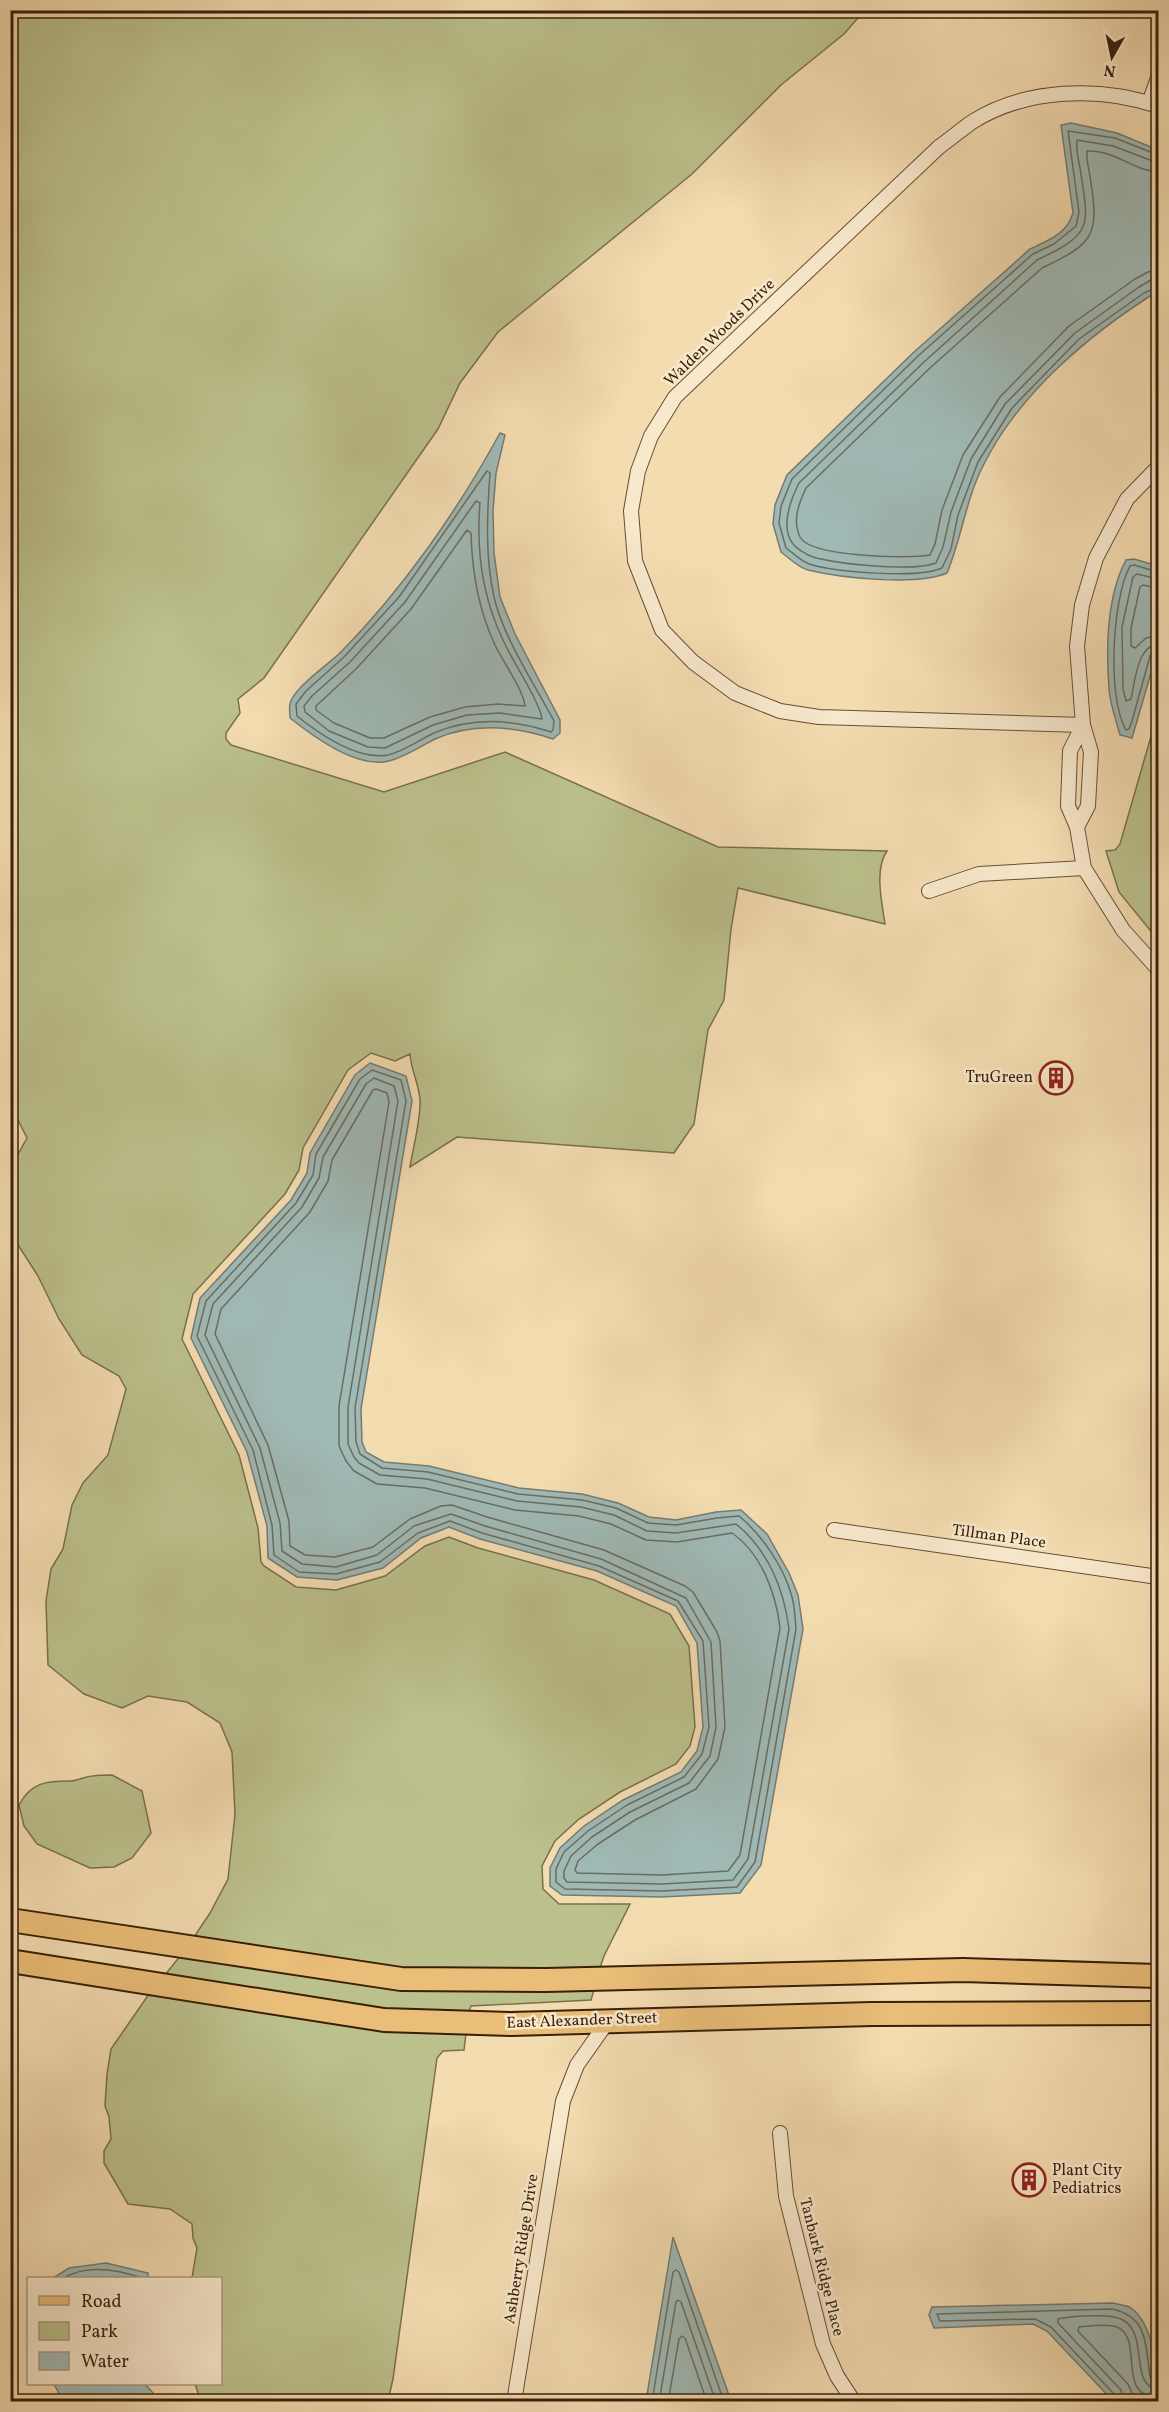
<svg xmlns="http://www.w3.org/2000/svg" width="1169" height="2412" font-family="Vollkorn,serif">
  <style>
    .green { fill: #bbc08c; stroke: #7a704b; stroke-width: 1.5 }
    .water { fill: #9fb9b5; stroke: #767b71; stroke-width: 1.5 }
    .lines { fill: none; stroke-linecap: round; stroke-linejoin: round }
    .shore { stroke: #6c6c60; stroke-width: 1.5 }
    .minor-casing { stroke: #674e34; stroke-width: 16 }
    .primary-casing { stroke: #381f0a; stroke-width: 26 }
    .minor { stroke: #f8e8cc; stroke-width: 14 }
    .primary { stroke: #eabe78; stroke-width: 22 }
    .labels { text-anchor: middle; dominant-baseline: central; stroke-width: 5; stroke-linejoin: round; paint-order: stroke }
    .street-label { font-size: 16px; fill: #381f0a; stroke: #f8e8cc }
    .poi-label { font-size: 16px; fill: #381f0a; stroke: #f8e8cc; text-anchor: end }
  </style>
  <rect width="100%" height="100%" fill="#f4dcb1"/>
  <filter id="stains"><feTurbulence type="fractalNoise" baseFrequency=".00333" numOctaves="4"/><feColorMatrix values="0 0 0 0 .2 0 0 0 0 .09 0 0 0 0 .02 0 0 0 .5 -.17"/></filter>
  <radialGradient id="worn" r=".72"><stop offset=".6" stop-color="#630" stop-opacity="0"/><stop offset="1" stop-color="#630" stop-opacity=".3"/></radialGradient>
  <!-- green -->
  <path class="green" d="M10 11H864L844 34 781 85 692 174 498 332 460 383 438 429 264 678 238 699 240 713 226 733V739L231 745 384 792 505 752 718 847 887 851C874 869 882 903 885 924L738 888 731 929 724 1000 708 1030 694 1124 674 1153 457 1137 410 1167C413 1148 421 1119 420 1100 419 1084 411 1070 410 1054L395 1061 371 1053 348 1070 303 1148 299 1170 285 1194 193 1294 182 1339 239 1455 258 1528 261 1562 264 1566 296 1587 336 1590 385 1576 425 1546 449 1537 478 1548 594 1580 670 1614 689 1646 695 1727 690 1746 676 1764 620 1792 579 1819 555 1841 542 1866 543 1889 559 1904H630L604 1956 600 1968H402L194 1937 210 1913 228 1879 235 1814 232 1752 220 1723 187 1702 148 1696 122 1708 84 1694 48 1665 46 1601 51 1569 63 1549 72 1505 83 1483 108 1455 126 1389 119 1376 82 1355 59 1319 38 1276 11 1234V1167L27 1138 10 1104Z
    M1158 712V940L1119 892 1106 851 1115 850 1120 844Z
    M112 1775 142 1791 151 1833 132 1858 114 1867 90 1868 37 1844 24 1826 19 1805C31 1782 47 1781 70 1781 78 1781 85 1776 93 1776 99 1775 106 1775 112 1775Z
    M180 1956 594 1990 591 2000 471 2006 469 2012 385 2009 165 1975Z
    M149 1994 466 2033 464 2050 443 2051 437 2058 393 2379 388 2401H201L195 2384H220V2278H192L197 2248 193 2238 192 2224 170 2209 128 2204 104 2163V2151L111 2139 109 2117 105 2106 107 2074 111 2049Z"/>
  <!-- water -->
  <path class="water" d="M1071 123 1117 133 1158 150V291C1091 333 1020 392 984 464 966 498 962 537 947 573 916 586 841 578 808 570 799 568 789 558 781 552L773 524 775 505 787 475 914 352 1030 249C1049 240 1067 234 1073 213L1061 125Z
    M500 433 505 435 496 473 493 511 494 553 500 597 515 634 560 720V733L553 739C514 726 474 722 435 739 421 746 405 757 389 761 357 769 314 737 290 718 290 714 289 708 290 704 293 688 329 664 341 652 403 589 458 510 500 433Z
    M1134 559 1158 566V649L1132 738 1120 735C1116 720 1110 704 1109 689 1106 648 1106 597 1126 560Z
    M370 1063 406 1076 412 1101 361 1409 362 1442 366 1452 384 1462 429 1466 519 1488 582 1494 618 1503 649 1517 676 1520 716 1512 741 1510 767 1534 789 1573 798 1595 803 1629 761 1865 740 1893 662 1897 562 1895 550 1886V1868L560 1848 584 1826 623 1800 681 1772 697 1751 703 1727 697 1643 676 1606 597 1571 480 1539 449 1527 421 1538 383 1568 337 1580 297 1577 268 1558 267 1526 247 1452 191 1338 200 1298 291 1200 307 1173 310 1153 355 1075Z
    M673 2237 731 2401H646Z
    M106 2263 148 2273V2278H53L69 2268Z
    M1113 2303C1119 2305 1127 2305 1131 2308 1154 2324 1159 2376 1158 2401H1113L1047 2331 1033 2324 934 2328 929 2315 932 2307Z
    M54 2384H145L160 2401H63Z"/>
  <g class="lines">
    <!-- shore -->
    <path class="shore" d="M1158 155 1115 138 1068 131 1079 212 1076 226 1054 244 1033 254 918 356 792 479 781 506 779 523 786 548C793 553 801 561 809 564 835 572 918 579 942 568L951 549 958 515 978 462 1012 408 1079 339 1144 293 1158 287
      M1158 163 1113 146 1077 140C1076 148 1078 159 1080 168 1089 227 1094 233 1037 260L924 362 799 483C791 499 780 527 793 544 797 549 807 555 813 557 837 564 914 572 936 563L943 547 951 512 971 459 1005 404 1075 333 1139 287 1151 280 1158 279
      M1158 172C1134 171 1113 149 1087 151 1086 161 1090 173 1091 183 1100 238 1090 245 1042 268L930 368 806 488C799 503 792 520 800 537 810 557 908 559 930 555L935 544 942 510 963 455 1000 397 1069 326 1135 279 1148 272 1158 270
      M487 471 490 473C487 515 485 556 494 597 503 637 535 685 554 721L553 730 551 732C512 719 472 717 434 733 419 740 403 752 388 755 358 761 318 733 297 716L296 704 306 691 344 657 399 597Z
      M476 501 480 503C476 550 483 598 503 640 511 659 540 702 542 719L500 713 467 715 433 725 385 748 368 747 329 731 305 712 304 706 312 696 350 662 405 602Z
      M467 530 471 533C472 572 478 609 495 645 503 662 523 689 525 706L498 704 465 707 430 717 384 738H370L334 723 316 710V706L356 669 411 609Z
      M1158 572 1134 565 1130 566C1112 599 1107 698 1126 730L1129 729 1132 721 1150 656 1158 652
      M1158 579 1137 574 1133 577 1122 627 1123 689 1126 701 1131 699C1135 682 1137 646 1158 644
      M1158 588 1143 585 1140 587 1131 628V646L1135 648 1146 638 1158 635
      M372 1070 401 1080 406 1101 355 1408 356 1442 360 1454 382 1468 428 1472 518 1494 582 1500 616 1508 648 1523 676 1525 717 1518 739 1516C762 1535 784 1567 792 1597 795 1607 795 1619 796 1629L755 1862 737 1887 662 1891 565 1889 556 1882V1869L564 1852 588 1831 627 1805 684 1777 702 1754 709 1727 703 1641 678 1601 599 1566 482 1533 450 1521 418 1533 380 1562 336 1574 299 1572 274 1555 272 1525 253 1450 197 1336 206 1301 296 1203 313 1175 316 1154 360 1079Z
      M374 1078 394 1086 398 1101 348 1407V1444L354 1457 359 1463 380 1475 427 1479 517 1501 581 1507 614 1515 647 1531 676 1533 736 1524C768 1550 784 1589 789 1629L748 1859 733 1880 662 1884 567 1882 564 1878V1871L571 1856 592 1837 630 1812 689 1783 710 1756 716 1727 711 1642 686 1598 601 1559 485 1526 451 1514 414 1526 377 1555 336 1567 302 1564 282 1551 280 1523 260 1448 205 1335 213 1304 302 1207 319 1178 323 1157 366 1084Z
      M376 1089 387 1093 389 1102 339 1406V1446L346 1461 354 1471 377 1484 425 1488 515 1510 579 1516 611 1524 646 1540 677 1542 732 1533C762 1554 776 1594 780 1628L740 1855 728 1871 662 1875 577 1873 575 1870 578 1861 598 1844 635 1820 696 1789 718 1759 725 1727 720 1641 717 1632 693 1592 685 1586 604 1550 487 1517 452 1505 441 1506 410 1519 373 1547 335 1557 305 1555 290 1546 289 1521 268 1445 215 1334 221 1309 310 1212 328 1181 332 1160 373 1090Z
      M64 2278C87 2264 118 2270 142 2278
      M652 2402 673 2272 676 2270 679 2272 724 2402
      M659 2402 676 2302 678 2300 681 2302 716 2402
      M668 2402 679 2339 682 2336 685 2338 707 2402
      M1117 2402 1115 2395 1051 2327 1035 2319 940 2321 937 2314 1112 2309C1149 2317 1145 2345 1150 2376L1153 2381H1158
      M1124 2402 1121 2390 1058 2323V2319C1071 2316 1112 2313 1123 2320 1149 2334 1129 2387 1158 2389
      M1133 2402 1132 2393 1128 2384 1078 2331 1079 2327C1089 2326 1107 2323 1117 2327 1145 2339 1115 2396 1158 2398"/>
    <!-- minor casing -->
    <g class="minor-casing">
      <path id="minor" d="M1149 103 1158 78
        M1158 106C1100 86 1026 88 972 122 961 130 950 139 939 147L675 397 651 436 638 471 631 511 635 561 662 630 693 662 735 693 780 711 819 717 1083 725 1077 646 1082 605 1096 558 1127 499 1158 467
        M1083 725 1070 751 1068 806 1077 827 1084 868 1123 930 1158 969
        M1077 827 1088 806 1091 752 1083 725
        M929 891 979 874 1084 868
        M834 1530 1158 1577
        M780 2133 786 2196 823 2344 837 2376 854 2402
        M514 2402 563 2101 577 2065 608 2021"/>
    </g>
    <!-- primary casing -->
    <g class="primary-casing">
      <path id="primary" d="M10 1920 401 1979 546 1980 963 1970 1158 1976
        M10 1961 384 2020 511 2024 872 2014 1158 2013"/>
    </g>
    <!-- minor -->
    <use href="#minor" class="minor"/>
    <!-- primary -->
    <use href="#primary" class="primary"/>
  </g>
  <!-- icons -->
  <defs>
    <g id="building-ring" transform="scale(1.725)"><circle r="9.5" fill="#f8e8cc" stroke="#8f2418" stroke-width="1.5"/><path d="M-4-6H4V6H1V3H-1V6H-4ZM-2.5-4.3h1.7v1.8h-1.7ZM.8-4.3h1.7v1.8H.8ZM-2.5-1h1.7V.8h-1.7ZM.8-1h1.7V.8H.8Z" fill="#8f2418"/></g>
  </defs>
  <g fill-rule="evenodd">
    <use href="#building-ring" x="1056" y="1078"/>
    <use href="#building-ring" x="1029" y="2180"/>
  </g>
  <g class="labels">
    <!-- street labels -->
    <g class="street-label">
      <text transform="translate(720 333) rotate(-44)">Walden Woods Drive</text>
      <text transform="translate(999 1537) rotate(8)">Tillman Place</text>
      <text transform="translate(582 2021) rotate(-2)">East Alexander Street</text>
      <text transform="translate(522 2249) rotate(-81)">Ashberry Ridge Drive</text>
      <text transform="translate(821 2267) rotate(76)">Tanbark Ridge Place</text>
    </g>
    <!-- poi labels -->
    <g class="poi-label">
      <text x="1033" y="1078">TruGreen</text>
      <text x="1052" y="2171" text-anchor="start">Plant City<tspan x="1052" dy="18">Pediatrics</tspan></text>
    </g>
  </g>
  <!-- margin -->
  <rect width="1169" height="2412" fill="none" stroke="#f4dcb1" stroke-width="36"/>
  <rect x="12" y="12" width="1145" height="2388" fill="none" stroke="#381f0a" stroke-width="3"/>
  <rect x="18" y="18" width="1133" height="2376" fill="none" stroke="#381f0a" stroke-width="1.5"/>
  <!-- legend -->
  <rect x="27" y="2277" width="195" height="108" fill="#f8e8cc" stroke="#ab987e" stroke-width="1.5"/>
  <rect x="39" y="2296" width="30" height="9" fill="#eabe78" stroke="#ab987e" stroke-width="1.5"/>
  <text x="81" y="2307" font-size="18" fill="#381f0a">Road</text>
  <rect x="39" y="2322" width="30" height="18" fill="#bbc08c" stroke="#ab987e" stroke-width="1.5"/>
  <text x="81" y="2337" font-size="18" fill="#381f0a">Park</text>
  <rect x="39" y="2352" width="30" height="18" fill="#9fb9b5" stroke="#ab987e" stroke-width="1.5"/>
  <text x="81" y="2367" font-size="18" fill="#381f0a">Water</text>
  <!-- north arrow -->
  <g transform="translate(1112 57) rotate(189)" stroke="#f8e8cc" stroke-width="4.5" paint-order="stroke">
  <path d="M0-4.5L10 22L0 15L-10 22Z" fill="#381f0a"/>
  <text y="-9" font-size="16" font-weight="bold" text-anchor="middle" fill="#381f0a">N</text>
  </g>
  <rect width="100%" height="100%" filter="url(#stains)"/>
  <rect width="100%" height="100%" fill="url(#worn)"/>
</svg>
